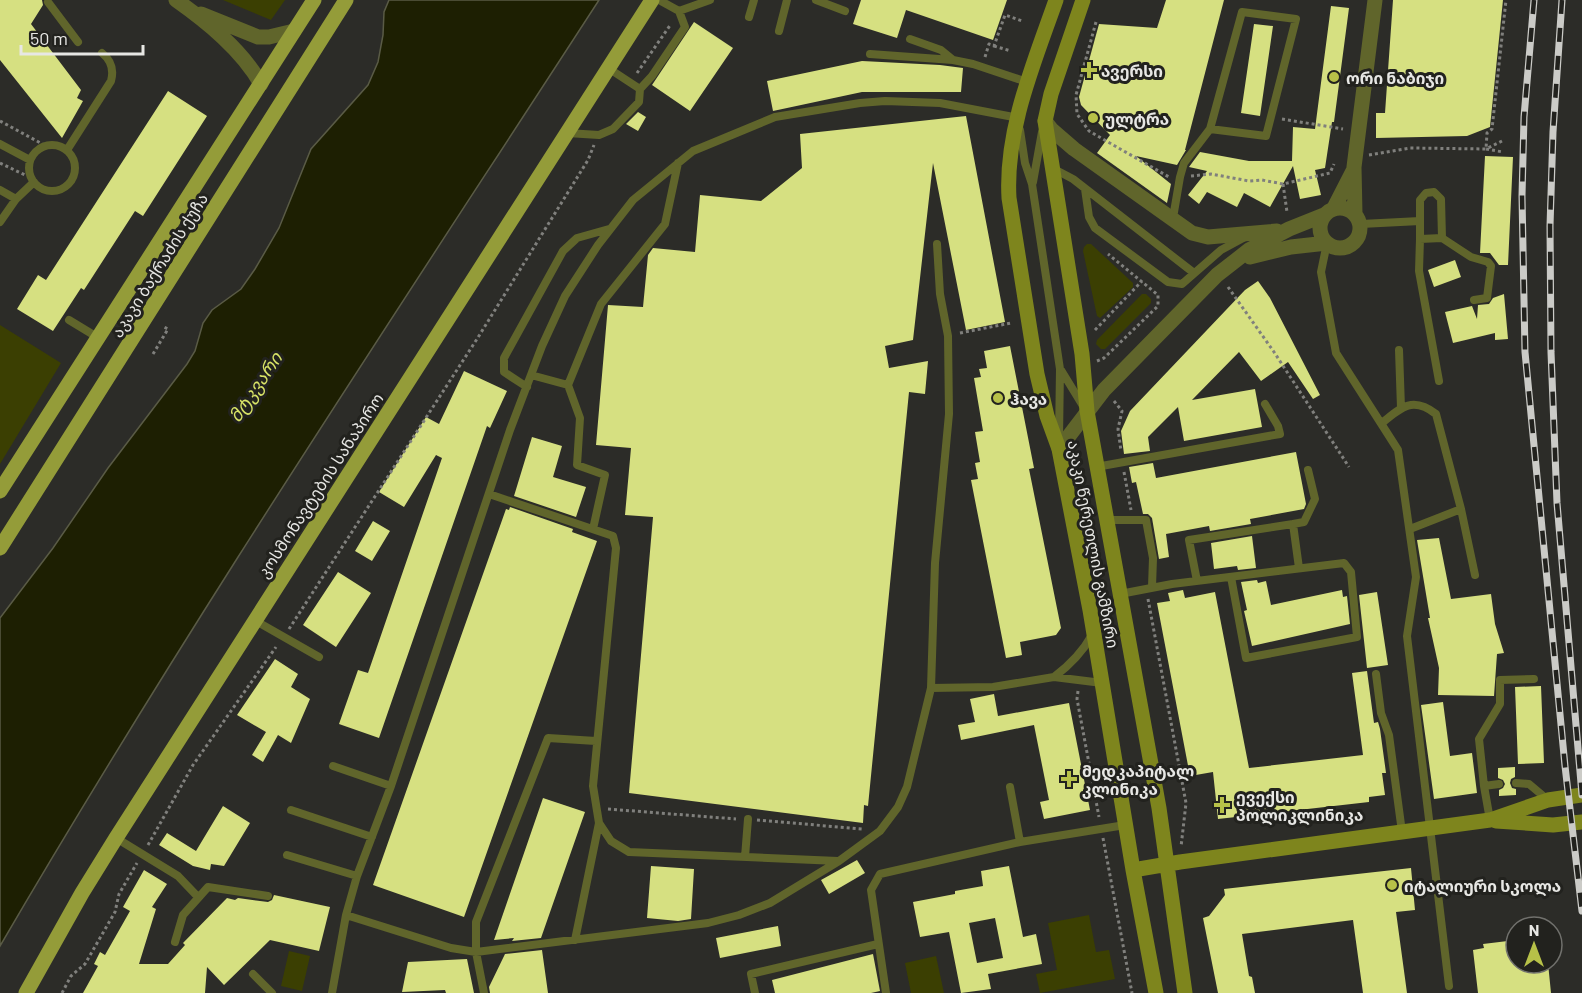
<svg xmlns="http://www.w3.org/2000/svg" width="1582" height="993" font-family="Barlow,'Noto Sans Georgian',sans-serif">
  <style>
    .green { fill: #3b3f02 }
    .water { fill: #1d1f02; stroke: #5a5b46; stroke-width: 1.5 }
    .building { fill: #d6e081; fill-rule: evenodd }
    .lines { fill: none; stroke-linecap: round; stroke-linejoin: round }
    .path { stroke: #80807d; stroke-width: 3; stroke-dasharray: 3 3; stroke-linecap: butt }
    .service { stroke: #60652b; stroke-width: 8 }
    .minor { stroke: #60652b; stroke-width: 15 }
    .tertiary { stroke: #60652b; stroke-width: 15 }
    .secondary { stroke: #7e851d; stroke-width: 15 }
    .primary { stroke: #949c39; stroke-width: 15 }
    .rail-casing { stroke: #cbcbc7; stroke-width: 7 }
    .rail { stroke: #22221e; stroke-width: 4.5; stroke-dasharray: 14; stroke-linecap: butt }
    .poi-dot { fill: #b7c148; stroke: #22221e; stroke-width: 2 }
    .labels { text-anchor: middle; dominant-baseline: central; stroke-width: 6; stroke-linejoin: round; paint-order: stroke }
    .poi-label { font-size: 16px; font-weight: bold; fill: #e7e7e4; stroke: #22221e; text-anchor: start }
    .street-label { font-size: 16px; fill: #e7e7e4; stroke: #22221e }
    .water-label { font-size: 18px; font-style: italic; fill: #d9e467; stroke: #22221e }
  </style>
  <rect width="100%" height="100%" fill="#2c2c28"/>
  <!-- green -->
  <path class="green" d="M223 0H285L271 20Z
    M1087 244H1091L1133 283V287L1100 318 1097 316 1083 251 1084 247Z
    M1142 294H1146L1151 299V303L1105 349H1101L1096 344 1097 340Z
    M0 325 61 363 0 464Z
    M1089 915 1096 952 1109 950 1115 979 1040 993 1036 974 1057 970 1048 923Z
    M289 951 310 956 302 991 281 986Z
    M936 956 944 993H911L905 963Z"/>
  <!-- water -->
  <path class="water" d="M389 0H599C396 313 188 624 0 946V618L53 548 108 468 187 364 195 351 203 323 212 310 241 289 255 269 279 228 311 149 368 85 378 62 383 35 384 12Z"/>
  <!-- building -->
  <path class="building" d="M0 0H42L43 5 31 24 81 90 77 98 83 101 62 138 0 60Z
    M861 0H1007L993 40 906 10 897 38 853 24Z
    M1166 0H1224L1185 150H1186L1177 165 1136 156 1171 184 1167 203 1097 153 1110 135 1081 105 1079 97 1099 24 1157 28Z
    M1393 0H1503L1490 127 1467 136 1376 138V113H1385Z
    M1331 6 1349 8 1334 122H1332L1325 168 1315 170 1321 195 1300 199 1293 166 1270 207 1244 193 1237 207 1207 192 1199 204 1188 195 1207 171 1189 167 1200 152 1249 161H1292L1293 127 1315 129Z
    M694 22 733 48 690 111 652 85Z
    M1254 24 1273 26 1260 116 1241 113Z
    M862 61 940 65 963 68 961 92H862L773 111 767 81Z
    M168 91 207 116 143 216 135 211 84 290 81 288 53 331 17 309 38 275 46 280Z
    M638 112 646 117 638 131 626 124Z
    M966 116 1005 322 966 330 933 163 913 340 885 346 889 368 928 361 925 394 909 392 868 806 864 805 863 823 629 793 653 517 625 515 631 448 596 445 608 305 643 307 648 255 653 248 695 252 700 195 761 201 802 168 800 134Z
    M1485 156 1513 157 1508 265H1499L1490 253H1480Z
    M1455 260 1461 277 1434 287 1428 270Z
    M1258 281 1270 298 1320 395 1313 399 1288 362 1261 381 1239 352 1192 400 1255 389 1262 427 1184 441 1178 407 1148 437 1150 451 1124 454 1121 431 1130 411 1245 290Z
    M1504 294 1508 339 1495 340V333L1453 343 1445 312 1472 306 1477 319 1478 305 1489 304 1493 298Z
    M1010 346 1034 468 1029 469 1061 628 1056 635 1020 642 1022 655 1006 658 971 480 978 479 975 463 980 462 975 432 983 431 974 378 981 377 979 369 987 368 984 351Z
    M464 371 507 391 490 428 487 426 379 738 339 724 358 670 368 673 442 458 436 455 404 507 379 492 426 417 439 424Z
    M532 437 562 446 553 477 586 487 576 517 514 496Z
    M1296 452 1306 504 1304 509 1250 519 1251 524 1210 531 1209 526 1166 534 1169 557 1159 559 1152 518 1148 514H1143L1136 482 1132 483 1129 467 1153 463 1156 478Z
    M510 507 573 529 572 532 597 541 464 917 373 885 506 509 509 510Z
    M373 521 390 531 372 561 355 551Z
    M1252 536 1256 568 1238 570 1237 566 1214 569 1211 543Z
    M1439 538 1451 599 1491 594 1495 624 1504 653 1497 654 1494 696 1438 695 1439 668 1428 618H1430L1417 540Z
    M338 572 371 593 336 647 303 625Z
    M1257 580 1258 583 1266 581 1271 605 1342 590 1343 597 1347 596 1350 624 1252 646 1244 611 1247 610 1241 582Z
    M1183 590 1185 598 1215 592 1249 768 1363 755 1352 673 1367 671 1374 723 1378 722 1380 729 1386 773H1382L1385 795 1369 797V802L1218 819 1213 772 1190 776 1157 603 1170 601 1168 593Z
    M1377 592 1388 665 1367 668 1359 595Z
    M275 659 298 674 291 687 310 699 291 743 278 735 263 762 252 755 266 732 237 715Z
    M1541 686 1544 763 1518 764 1515 687Z
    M994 694 998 716 1069 703 1090 810 1044 819 1040 802 1049 800 1034 725 961 740 958 725 975 722 970 699Z
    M1443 702 1450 756 1472 753 1477 793 1434 799 1421 705Z
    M1515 767V777L1511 779 1510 783 1512 788 1516 789V795L1499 796V790L1503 788 1505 784 1503 780 1498 778V768Z
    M543 798 585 812 541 938 512 941 514 938 494 940Z
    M223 806 250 823 224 866 211 864 210 870 193 866 159 845 167 833 196 851Z
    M857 860 865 873 829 894 821 880Z
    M651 866 694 869 691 919 678 921 647 918Z
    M1009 866 1023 937 1036 934 1042 964 988 974 991 989 961 993 949 932 920 937 913 902 955 894V891L983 886 981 871ZM995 918 1003 958 977 963 969 923Z
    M1411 868 1415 910 1396 912 1407 993H1363L1353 920 1242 934 1249 976 1252 977 1255 993H1218L1203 918 1209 916 1225 895 1224 889Z
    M144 870 167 884 152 907 156 909 139 964H168L185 945 183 943 227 898 235 900 238 898 268 902 272 900 274 895 330 907 319 951 270 940 224 985 207 967 205 993H83L98 966 94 964 100 952 105 955 130 911 123 907Z
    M778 926 781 946 720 958 716 938Z
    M1516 940V963H1548L1551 993H1478L1473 950 1484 948 1483 944Z
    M542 950 548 993H490L489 987 505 954Z
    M873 954 880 991 871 993H775L772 980Z
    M467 959 474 993H446L445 990 402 992 408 962Z"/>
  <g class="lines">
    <!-- path -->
    <path class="path" d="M1096 22 1076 95 1077 114 1089 131 1169 177
      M994 46 1011 51
      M985 57 989 44 994 46 1005 15 1022 21
      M637 73 671 24
      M1282 119 1343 129
      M0 121 46 146
      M1502 141 1486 149 1503 152
      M1369 155 1410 148 1486 149 1487 133 1492 129 1506 0
      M0 163 25 175
      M1191 176 1211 174 1249 181 1262 180 1283 184 1330 173 1334 164
      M1283 184 1287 212
      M1228 287 1274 352 1349 467
      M1095 330 1142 281
      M960 333 1011 323
      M153 354 168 329 162 326
      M1097 361 1104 358 1158 306V295L1108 254
      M1114 401 1122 411 1118 429 1121 451
      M1124 472 1131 510
      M1148 599 1186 803 1181 847
      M289 629 477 339 588 160 594 145
      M1078 691 1077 699 1099 817
      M608 809 736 819
      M757 820 862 829
      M1103 838 1132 993
      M148 845 193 765 276 647
      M62 993 71 976 85 964 115 912 119 894 137 863"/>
    <!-- service -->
    <path class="service" d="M816 0 845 11
      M48 2 78 42
      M679 11 710 0
      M749 17 754 0
      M779 31 787 0
      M910 39 941 50 952 59
      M870 54 953 60 973 64 1027 82
      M608 68 640 89 652 76 685 27 679 11 659 0
      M1020 130 1025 163 1032 184 1060 369 1059 438
      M567 133 599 135 613 129 639 102 640 89
      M0 144 30 160
      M29 168a23 23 0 1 1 46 0a23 23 0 1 1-46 0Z
      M67 150 111 81C114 70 112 61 102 53
      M1054 169 1073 179 1194 273
      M1033 182 1042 132
      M1085 189 1089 217 1095 228 1168 282 1182 284 1221 250 1245 237
      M0 190 16 199
      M1434 192 1441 199 1442 238 1420 239V200L1426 193Z
      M1170 218 1174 212 1180 177 1184 163 1210 129 1242 12 1296 19 1266 136 1210 129
      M0 222 16 199 34 182
      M1361 224 1420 221
      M1442 238 1471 257 1488 262 1491 266 1487 298 1474 300
      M1420 239 1419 271 1439 381
      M1327 243 1321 272 1336 353 1398 450 1416 577 1407 636 1449 986
      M69 320 97 337
      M1399 350 1401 408
      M1061 370 1083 406
      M531 375 568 385 601 304 665 224 678 163
      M568 385 580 418 577 465 605 475 593 529
      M527 387 504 372V358L563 251 577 238 609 229
      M1382 423C1401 407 1413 396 1436 414L1461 509 1475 575
      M1096 467 1280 434 1278 426 1265 404
      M489 494 613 536 616 548 593 786 599 823 611 841 629 852 838 861
      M1106 520H1146L1153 558 1152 587
      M1293 524 1304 522 1315 499 1308 470
      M1410 529 1461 509
      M1197 581 1189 540 1293 524 1299 568
      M1120 594 1172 584 1344 563 1351 572 1357 637 1246 658 1231 577
      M254 620 319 657
      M1092 635C1082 653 1070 665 1054 677L1102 683
      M1376 674 1381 713 1389 735 1402 832
      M931 688 935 563 949 414 948 336 940 294 937 244
      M333 766 391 786
      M1516 783 1529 784 1548 800
      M1484 786 1479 739 1500 704V680L1534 679
      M1010 787 1020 842
      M291 810 372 837
      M1490 820 1484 786 1499 784
      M116 838 178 876 198 897
      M287 855 357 876
      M745 857 748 819
      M346 915 451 948 476 952 708 923 739 915 770 903 839 861 880 831 898 807 907 787 931 688 993 687 1054 677
      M575 940 599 823
      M175 942 183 915 208 887 268 896
      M253 974 272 993
      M332 993 346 915 357 876 391 786 510 430 542 346 565 296 598 245 633 200 693 151 775 117 860 103 885 101 940 103 1019 118
      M484 993 476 952V922L548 738 596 741
      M755 993 751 974 878 944
      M886 993 871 890 880 874 1020 842 1125 825"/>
    <!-- minor -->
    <path class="minor" d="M176 0C207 22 242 50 261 84
      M201 14 258 37H269L294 31"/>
    <!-- tertiary -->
    <path class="tertiary" d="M1045 121 1052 130 1074 149 1192 233 1208 237 1277 231
      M1320 228a20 20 0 1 1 40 0a20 20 0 1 1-40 0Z
      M1334 208 1353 171
      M1355 214 1354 167 1375 0
      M1250 257 1291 247 1327 243
      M1059 449 1104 390 1217 275 1249 250 1289 229 1324 215"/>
    <!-- secondary -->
    <path class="secondary" d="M1056 0C1034 63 1005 130 1009 198L1037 374 1047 416 1059 449 1090 610 1133 870 1156 993
      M1083 0 1051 94 1045 121 1082 354 1087 411 1159 808 1185 993
      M1496 821 1553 825 1582 822
      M1133 870 1180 862 1490 820 1548 800 1582 795"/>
    <!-- primary -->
    <path class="primary" d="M0 491 314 0
      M0 548 346 0
      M26 993 82 893 116 838 652 0"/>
    <!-- rail casing -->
    <g class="rail-casing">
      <path id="rail" d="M1534 0 1524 117 1522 196 1525 352 1565 766 1582 911
        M1562 0 1553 132 1550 226 1551 352 1557 503 1582 795"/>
    </g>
    <!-- rail -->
    <use href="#rail" class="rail"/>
  </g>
  <!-- markers -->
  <g class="poi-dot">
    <path d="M1086 61h6v6h6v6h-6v6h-6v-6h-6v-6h6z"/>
    <circle cx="1334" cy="77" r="6"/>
    <circle cx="1093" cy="118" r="6"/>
    <circle cx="998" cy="398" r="6"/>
    <path d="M1066 770h6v6h6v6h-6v6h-6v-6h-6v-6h6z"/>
    <path d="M1219 796h6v6h6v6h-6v6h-6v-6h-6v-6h6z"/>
    <circle cx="1392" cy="885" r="6"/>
  </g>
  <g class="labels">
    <!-- poi labels -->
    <g class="poi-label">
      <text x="1101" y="70">ავერსი</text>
      <text x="1346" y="77">ორი ნაბიჯი</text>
      <text x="1105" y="118">ულტრა</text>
      <text x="1010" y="398">ჰავა</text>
      <text x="1082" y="770">მედკაპიტალ<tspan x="1082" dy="18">კლინიკა</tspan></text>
      <text x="1236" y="796">ევექსი<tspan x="1236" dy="18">პოლიკლინიკა</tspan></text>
      <text x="1404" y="885">იტალიური სკოლა</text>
    </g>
    <!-- street labels -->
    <g class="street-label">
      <text transform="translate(159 265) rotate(-58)">აკაკი ბაქრაძის ქუჩა</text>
      <text transform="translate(320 485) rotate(-57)">კოსმონავტების სანაპირო</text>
      <text transform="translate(1094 544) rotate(79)">აკაკი წერეთლის გამზირი</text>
    </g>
    <!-- water labels -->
    <g class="water-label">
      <text transform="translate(255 387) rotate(-56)">მტკვარი</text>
    </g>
  </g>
  <!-- north arrow -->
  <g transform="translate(1534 945)"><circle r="28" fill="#22221e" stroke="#71716d" stroke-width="1.5"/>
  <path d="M0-4.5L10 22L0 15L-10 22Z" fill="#b7c148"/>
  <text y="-9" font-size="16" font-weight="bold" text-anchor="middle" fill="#e7e7e4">N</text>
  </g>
  <!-- scale -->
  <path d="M21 45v9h122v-9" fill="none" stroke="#e7e7e4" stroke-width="3"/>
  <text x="30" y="45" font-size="18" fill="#e7e7e4" stroke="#22221e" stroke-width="4.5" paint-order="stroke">50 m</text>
</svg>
